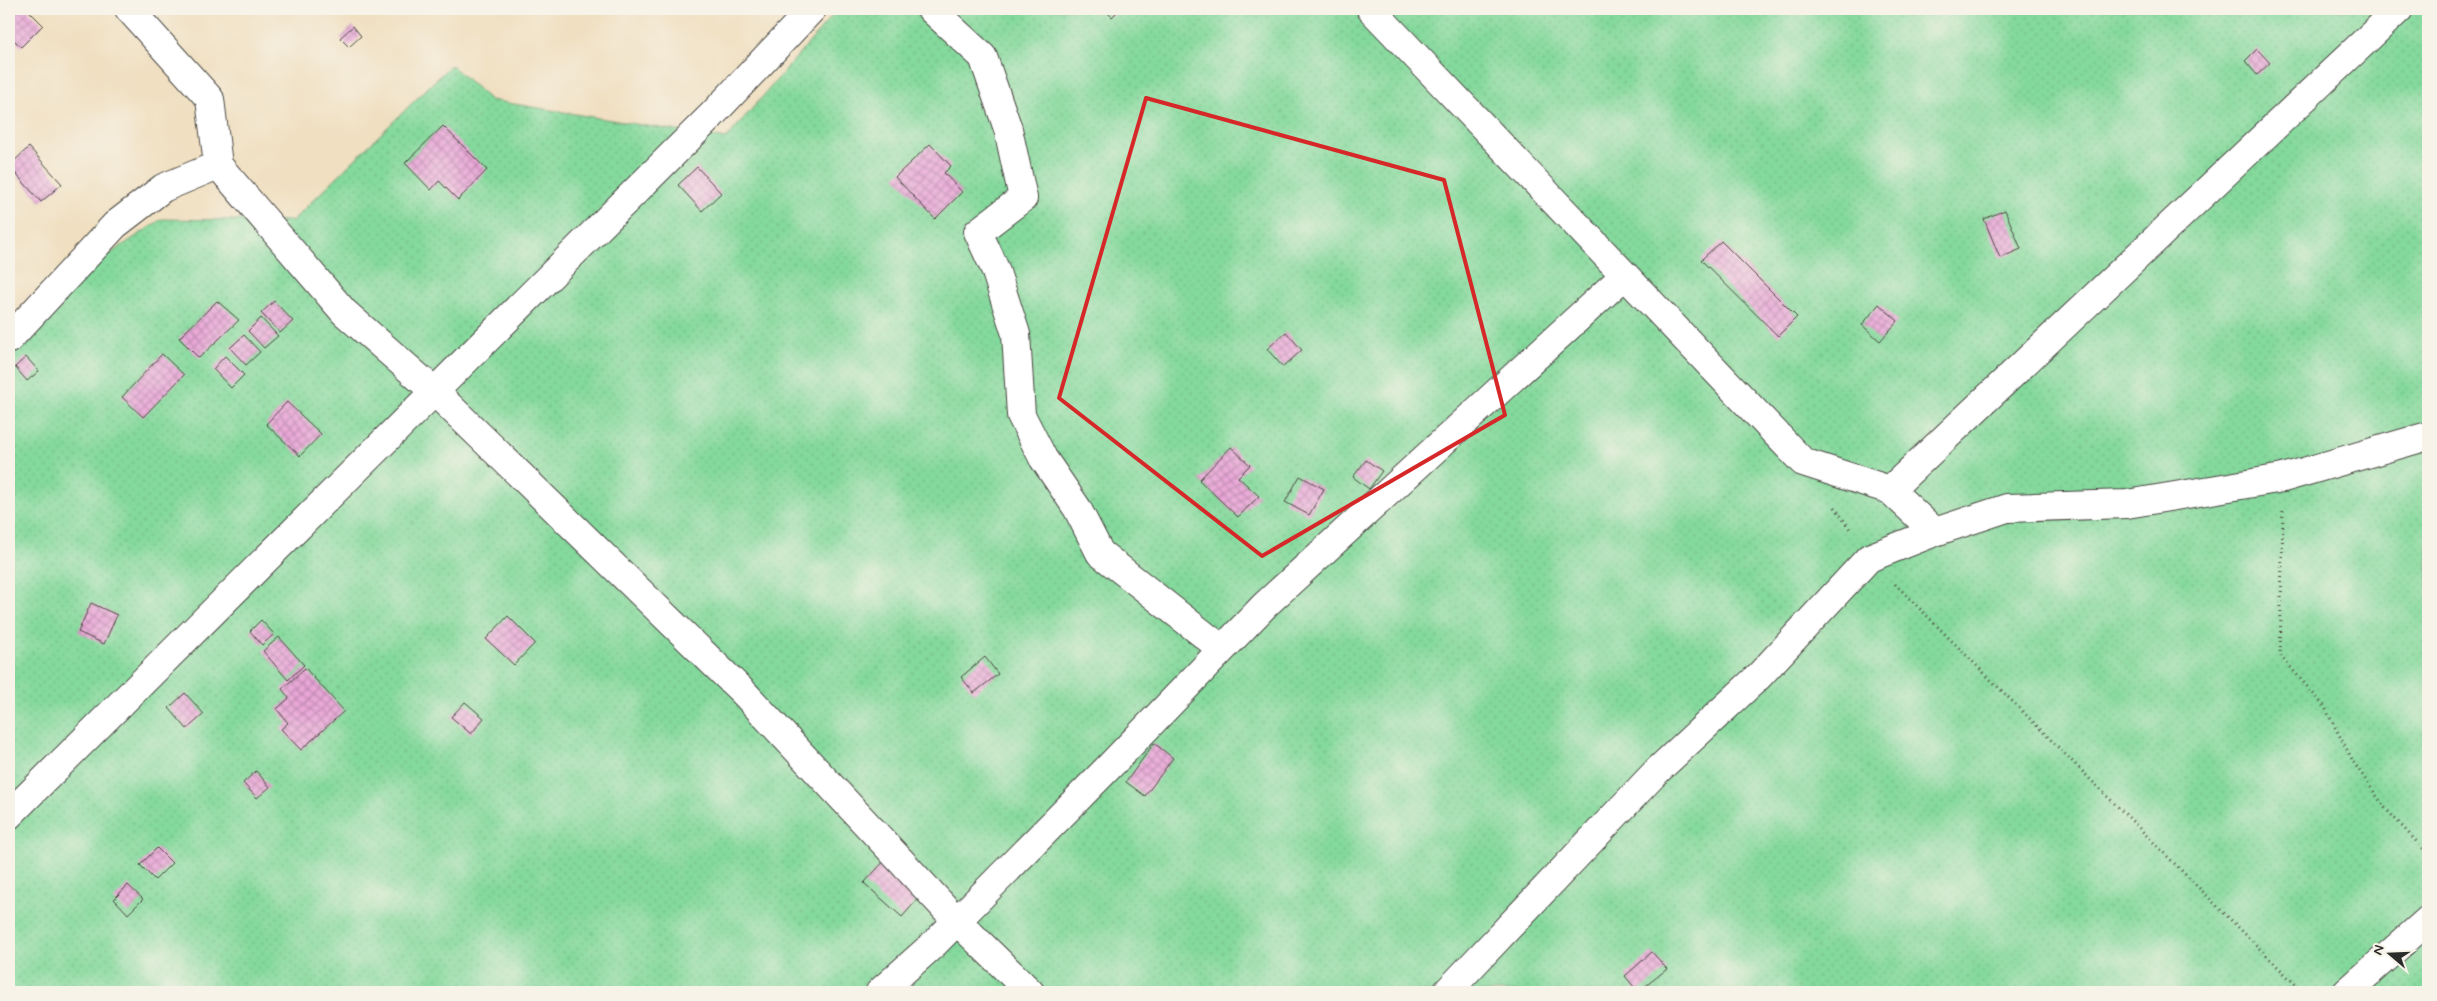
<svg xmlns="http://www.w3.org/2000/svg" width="2437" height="1001" font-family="Mynerve,sans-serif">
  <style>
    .grass { fill: url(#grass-dots); stroke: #588264 }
    .building { fill: url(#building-cross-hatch) }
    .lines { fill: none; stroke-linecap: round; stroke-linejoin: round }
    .minor-casing { stroke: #494641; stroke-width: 30 }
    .path { stroke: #494641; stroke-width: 3; stroke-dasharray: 1 4; stroke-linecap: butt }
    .minor { stroke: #fff; stroke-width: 28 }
    .marked { fill: none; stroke: #d62828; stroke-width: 4; stroke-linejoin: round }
  </style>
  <defs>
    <pattern id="grass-dots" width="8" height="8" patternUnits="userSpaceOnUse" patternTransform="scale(1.25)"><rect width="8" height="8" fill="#84d99c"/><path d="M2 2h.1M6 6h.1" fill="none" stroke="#72ba87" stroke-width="1.8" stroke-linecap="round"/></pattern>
    <pattern id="building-cross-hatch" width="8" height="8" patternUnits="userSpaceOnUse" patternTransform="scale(1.25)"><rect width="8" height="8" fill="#e9a6d8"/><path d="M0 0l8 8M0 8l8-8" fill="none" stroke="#bd87af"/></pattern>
  </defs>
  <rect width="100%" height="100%" fill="#f7f3e8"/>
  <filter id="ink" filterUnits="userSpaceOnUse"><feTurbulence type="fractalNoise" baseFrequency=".02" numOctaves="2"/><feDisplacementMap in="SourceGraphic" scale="10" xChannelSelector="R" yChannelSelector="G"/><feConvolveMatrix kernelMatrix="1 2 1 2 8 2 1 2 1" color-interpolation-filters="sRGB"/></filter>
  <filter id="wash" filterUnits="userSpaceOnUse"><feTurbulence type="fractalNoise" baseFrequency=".0096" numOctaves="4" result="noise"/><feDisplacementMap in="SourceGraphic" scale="20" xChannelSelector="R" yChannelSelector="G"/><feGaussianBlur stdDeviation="1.12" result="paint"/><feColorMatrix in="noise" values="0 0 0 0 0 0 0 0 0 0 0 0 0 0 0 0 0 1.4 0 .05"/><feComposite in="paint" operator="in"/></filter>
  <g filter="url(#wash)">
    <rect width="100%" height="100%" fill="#f0dfc0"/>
    <!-- grass -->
    <path class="grass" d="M838 9H2428V992H9V358L84 271 162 219 292 221 451 65 490 100 726 139Z"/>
    <g id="blocks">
      <!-- building -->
      <path class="building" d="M9 9H27L43 25 21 47 9 35Z
        M387 9H400L393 15Z
        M1104 9H1120L1112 17Z
        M353 26 361 36 349 47 340 38Z
        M2257 49 2270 63 2257 75 2245 61Z
        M443 126 487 170 458 200 439 181 431 190 405 163Z
        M930 144 951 166 944 173 962 192 935 219 895 177Z
        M29 147 62 184 41 202 9 166Z
        M697 167 721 193 702 211 678 185Z
        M2005 210 2021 249 2000 258 1984 219Z
        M1721 241 1797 317 1778 336 1701 260Z
        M217 301 239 320 199 358 179 338Z
        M274 301 293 321 280 333 261 313Z
        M1879 304 1898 321 1880 341 1862 325Z
        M261 318 278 336 264 348 248 331Z
        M1286 332 1302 350 1283 367 1267 349Z
        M244 335 260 352 246 365 230 348Z
        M162 354 184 375 143 417 122 397Z
        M225 356 244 375 231 388 213 369Z
        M26 357 39 371 27 381 15 367Z
        M287 402 321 434 300 456 266 424Z
        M1231 447 1250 465 1238 477 1259 496 1238 517 1199 480Z
        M1366 460 1382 471 1369 489 1353 477Z
        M1300 476 1324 489 1309 515 1285 502Z
        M91 603 117 615 104 644 78 632Z
        M508 616 535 643 514 665 486 639Z
        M261 620 274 634 262 645 250 631Z
        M279 637 304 665 288 680 263 651Z
        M985 657 998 674 974 693 961 677Z
        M305 668 344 711 301 750 281 729 288 723 277 709 289 698 282 689Z
        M185 693 204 714 187 729 169 708Z
        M465 702 484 718 471 734 451 717Z
        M1154 743 1173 758 1145 796 1126 782Z
        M256 771 270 787 257 798 243 783Z
        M157 848 172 863 155 880 140 865Z
        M887 858 924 892 902 917 864 883Z
        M128 885 143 899 128 914 114 899Z
        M1652 952 1667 969 1638 992 1625 976Z"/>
    </g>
  </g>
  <g filter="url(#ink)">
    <use href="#blocks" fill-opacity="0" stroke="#494641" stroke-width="1"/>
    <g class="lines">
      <!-- minor casing -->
      <g class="minor-casing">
        <path id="minor" d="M129 9 210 99 218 165 344 312 435 392 745 694 957 921 1030 992
          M931 9 983 57 1008 129 1023 198 978 232 995 269 1016 334 1021 415 1043 458 1077 508 1100 553 1222 649
          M1371 9 1803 462 1890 490 1935 532 2007 508 2127 504 2283 478 2428 436
          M9 339 115 225 163 188 218 165
          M1890 490 2399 9
          M9 815 710 117 812 9
          M880 992 936 942 1106 770 1265 605 1625 275
          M1447 992 1657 771 1759 676 1869 558 1935 532
          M2347 992 2428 920"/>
      </g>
      <!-- path -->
      <path class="path" d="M1835 507 1851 531
        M2283 511 2280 655 2324 706 2354 763 2385 808 2428 854
        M1895 584 2303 992"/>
      <!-- minor -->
      <use href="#minor" class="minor"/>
    </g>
  </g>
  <!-- marked area -->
  <path class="marked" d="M1146 98 1444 180 1505 415 1262 556 1059 398Z"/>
  <!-- margin -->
  <rect width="2437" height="1001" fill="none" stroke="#f7f3e8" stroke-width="30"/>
  <!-- north arrow -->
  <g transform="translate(2390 954) rotate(289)" stroke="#f7f3e8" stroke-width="4" paint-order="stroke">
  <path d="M0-4L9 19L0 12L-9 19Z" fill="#2b2b2b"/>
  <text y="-8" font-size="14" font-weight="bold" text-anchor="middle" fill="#2b2b2b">N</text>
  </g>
</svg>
